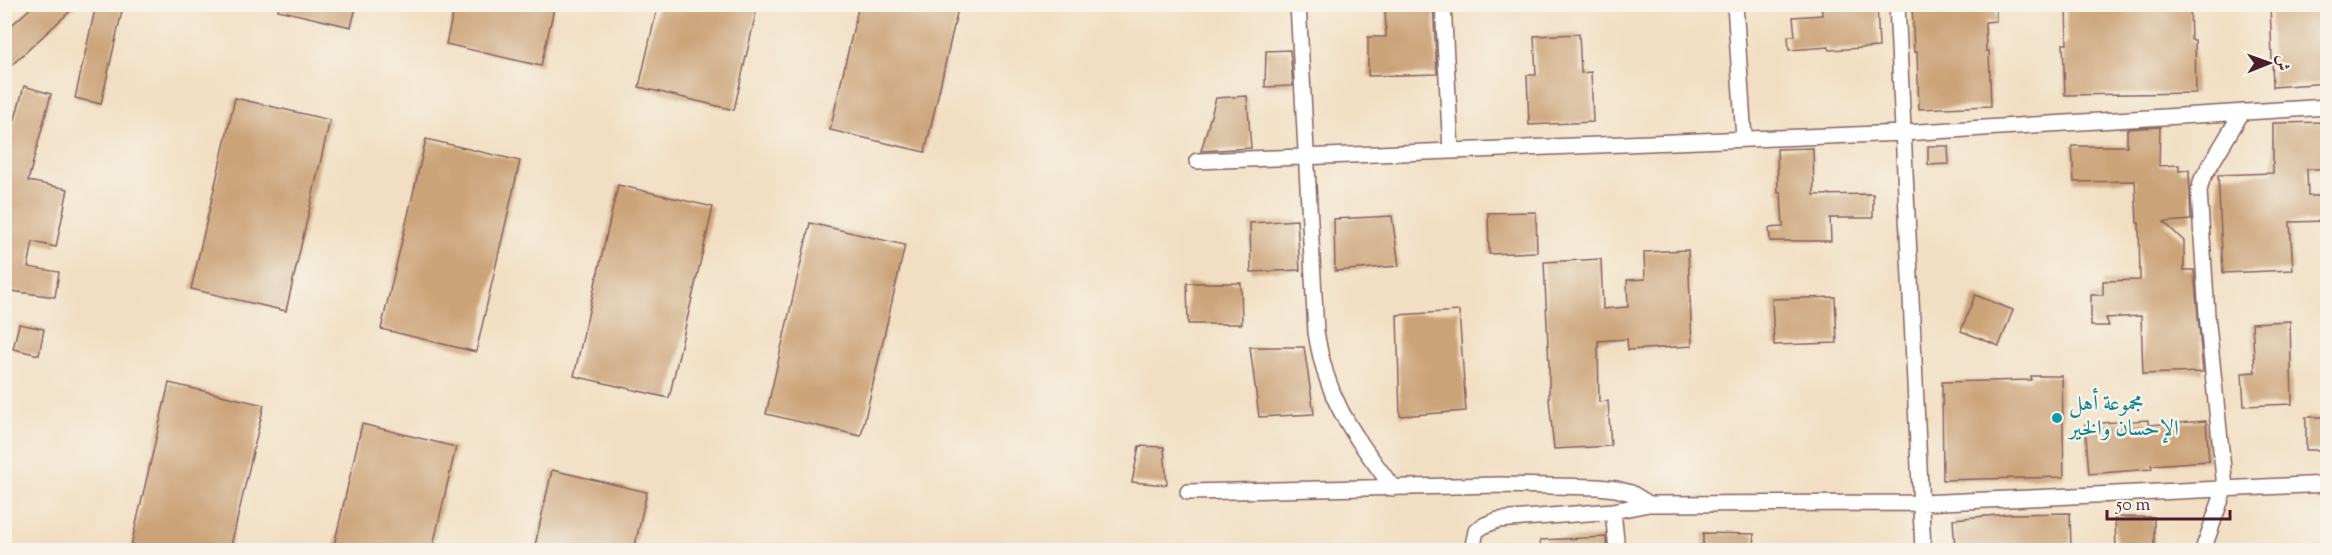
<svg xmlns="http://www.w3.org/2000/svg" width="2332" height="555" font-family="'Sorts Mill Goudy',Amiri,serif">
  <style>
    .building { fill: #cba378 }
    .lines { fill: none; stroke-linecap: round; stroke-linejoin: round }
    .minor-casing { stroke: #856260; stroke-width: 18 }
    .minor { stroke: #fff; stroke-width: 15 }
    .culture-dot { fill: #0f9aa8; stroke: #f7f3e8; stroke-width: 2 }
    .labels { text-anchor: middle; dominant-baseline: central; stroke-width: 5; stroke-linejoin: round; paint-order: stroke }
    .culture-label { font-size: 22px; fill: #0d838f; stroke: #f7f3e8; text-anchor: start }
  </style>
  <rect width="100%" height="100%" fill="#f7f3e8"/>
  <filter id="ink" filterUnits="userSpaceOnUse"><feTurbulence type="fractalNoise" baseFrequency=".0167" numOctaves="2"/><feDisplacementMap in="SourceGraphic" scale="12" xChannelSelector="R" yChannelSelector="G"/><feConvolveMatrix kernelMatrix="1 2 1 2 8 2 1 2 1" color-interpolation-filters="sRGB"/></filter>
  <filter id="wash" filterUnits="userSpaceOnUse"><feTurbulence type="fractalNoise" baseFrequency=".008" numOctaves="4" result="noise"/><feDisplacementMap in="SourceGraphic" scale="24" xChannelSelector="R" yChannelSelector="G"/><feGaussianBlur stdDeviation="1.35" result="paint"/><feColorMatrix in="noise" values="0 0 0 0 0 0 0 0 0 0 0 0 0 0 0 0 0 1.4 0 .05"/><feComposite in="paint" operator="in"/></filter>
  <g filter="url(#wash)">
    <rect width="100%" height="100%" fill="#f2dfc3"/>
    <g id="blocks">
      <!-- building -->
      <path class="building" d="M35 4H78L4 72V32Z
        M279 4H357L351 27 278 10Z
        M455 4H555L541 66 446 44Z
        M658 4H758L734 110 639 87Z
        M859 4H959L925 152 830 130Z
        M1385 4H1433L1437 74 1368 76V37H1386Z
        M1821 4H1877L1879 47 1829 50V47L1789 50 1788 36H1795L1793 17 1822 15Z
        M1912 4H1996V21L1985 22 1986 51H1989L1991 106 1919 109 1917 52H1914Z
        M2066 4H2190L2191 40H2195L2196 93 2065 95 2063 44H2067Z
        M2270 4H2328V83L2273 87Z
        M96 5 122 11 101 104 75 98Z
        M1579 34 1581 73 1591 72 1593 122 1529 125 1527 75H1536L1534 36Z
        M1290 50 1293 86 1265 87 1266 51Z
        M24 86 51 94 28 181 68 189 56 247 33 242 28 267 59 272 55 297 4 290V159Z
        M1247 96 1251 148 1201 151 1216 98Z
        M235 98 330 120 286 311 191 289Z
        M2328 122V169H2307L2308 196H2328V221L2290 222 2293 270 2223 273 2218 175 2273 173V123Z
        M2160 127 2159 166 2179 165V171L2189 170 2191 220 2164 222 2184 241V270H2194L2203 372 2143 374 2141 316 2106 318 2109 326H2091V295H2103V281L2140 280 2139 223H2137L2135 181 2074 182 2072 146H2127V129Z
        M426 139 520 161 476 352 381 329Z
        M1928 146H1948L1949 164 1928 165Z
        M1813 148 1814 195 1873 194V218H1830L1831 241H1770L1769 228 1783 227 1781 193H1778L1777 149Z
        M618 185 713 207 669 398 574 376Z
        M1536 212 1537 252 1489 254 1488 213Z
        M1392 216 1399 266 1335 271 1334 219Z
        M1297 220 1300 270 1251 272 1250 223Z
        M810 223 905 245 861 436 766 414Z
        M1688 250 1692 346 1628 350 1627 339 1598 341 1599 402 1608 401 1611 446 1554 449 1549 399V366L1544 262 1601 259 1603 309 1628 307 1627 280 1645 279 1644 252Z
        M1187 283H1241L1242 324H1188Z
        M1975 295 2013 310 1999 346 1961 331Z
        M1835 297 1837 343 1774 345 1772 299Z
        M1459 311 1466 411 1400 416 1397 315Z
        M2290 321 2292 404 2244 406 2242 373 2255 372 2252 323Z
        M19 324 44 329 39 355 13 349Z
        M1250 347H1304L1314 414 1259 417Z
        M2031 376H2062L2064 477 1943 480 1942 382 2031 380Z
        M169 383 264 405 230 550H130Z
        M2306 417H2328V450H2306Z
        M2148 420V425L2206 421 2209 461 2151 465 2152 469 2089 474 2085 424Z
        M362 424 456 447 432 550H333Z
        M1139 446 1164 447 1167 485 1132 482Z
        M552 470 647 492 634 550H534Z
        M2070 513 2071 550H1955L1953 519 2009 514Z
        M2115 517H2154V550H2116Z
        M1703 533 1754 534 1755 550H1703Z
        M1606 537 1607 550H1541L1540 540Z"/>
    </g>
  </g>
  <g filter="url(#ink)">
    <use href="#blocks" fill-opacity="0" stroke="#856260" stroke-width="1.5"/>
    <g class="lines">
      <!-- minor casing -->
      <g class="minor-casing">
        <path id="minor" d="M1298 4 1316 332C1327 402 1352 432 1393 488
          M1443 4 1451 151
          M1735 4 1744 139
          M1897 4 1923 550
          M1197 161 1903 133 2328 107
          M1188 492 1499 485 1598 487 1616 489 1631 493 1649 504
          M1613 511 1617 550
          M1472 550 1476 531 1485 525 1498 520 1613 511 1649 504 1921 503 2328 484
          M2203 550 2225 488 2207 315 2199 191 2202 179 2242 112"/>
      </g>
      <!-- minor -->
      <use href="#minor" class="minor"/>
    </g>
  </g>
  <!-- markers -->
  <circle class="culture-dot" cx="2057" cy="418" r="6"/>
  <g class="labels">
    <!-- culture labels -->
    <g class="culture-label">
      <text x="2069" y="405">مجموعة أهل<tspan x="2069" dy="25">الإحسان والخير</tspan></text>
    </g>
  </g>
  <!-- margin -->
  <rect width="2332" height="555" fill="none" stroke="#f7f3e8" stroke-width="24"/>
  <!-- north arrow -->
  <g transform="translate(2269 63) rotate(89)" stroke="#f7f3e8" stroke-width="4.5" paint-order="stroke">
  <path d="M0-4.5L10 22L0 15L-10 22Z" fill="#4a1f2b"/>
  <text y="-9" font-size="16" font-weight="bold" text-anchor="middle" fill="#4a1f2b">ش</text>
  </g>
  <!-- scale -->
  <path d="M2107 510v9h123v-9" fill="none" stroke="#4a1f2b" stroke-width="3"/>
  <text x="2116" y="510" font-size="18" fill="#4a1f2b" stroke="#f7f3e8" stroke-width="4.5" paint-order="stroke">50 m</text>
</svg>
